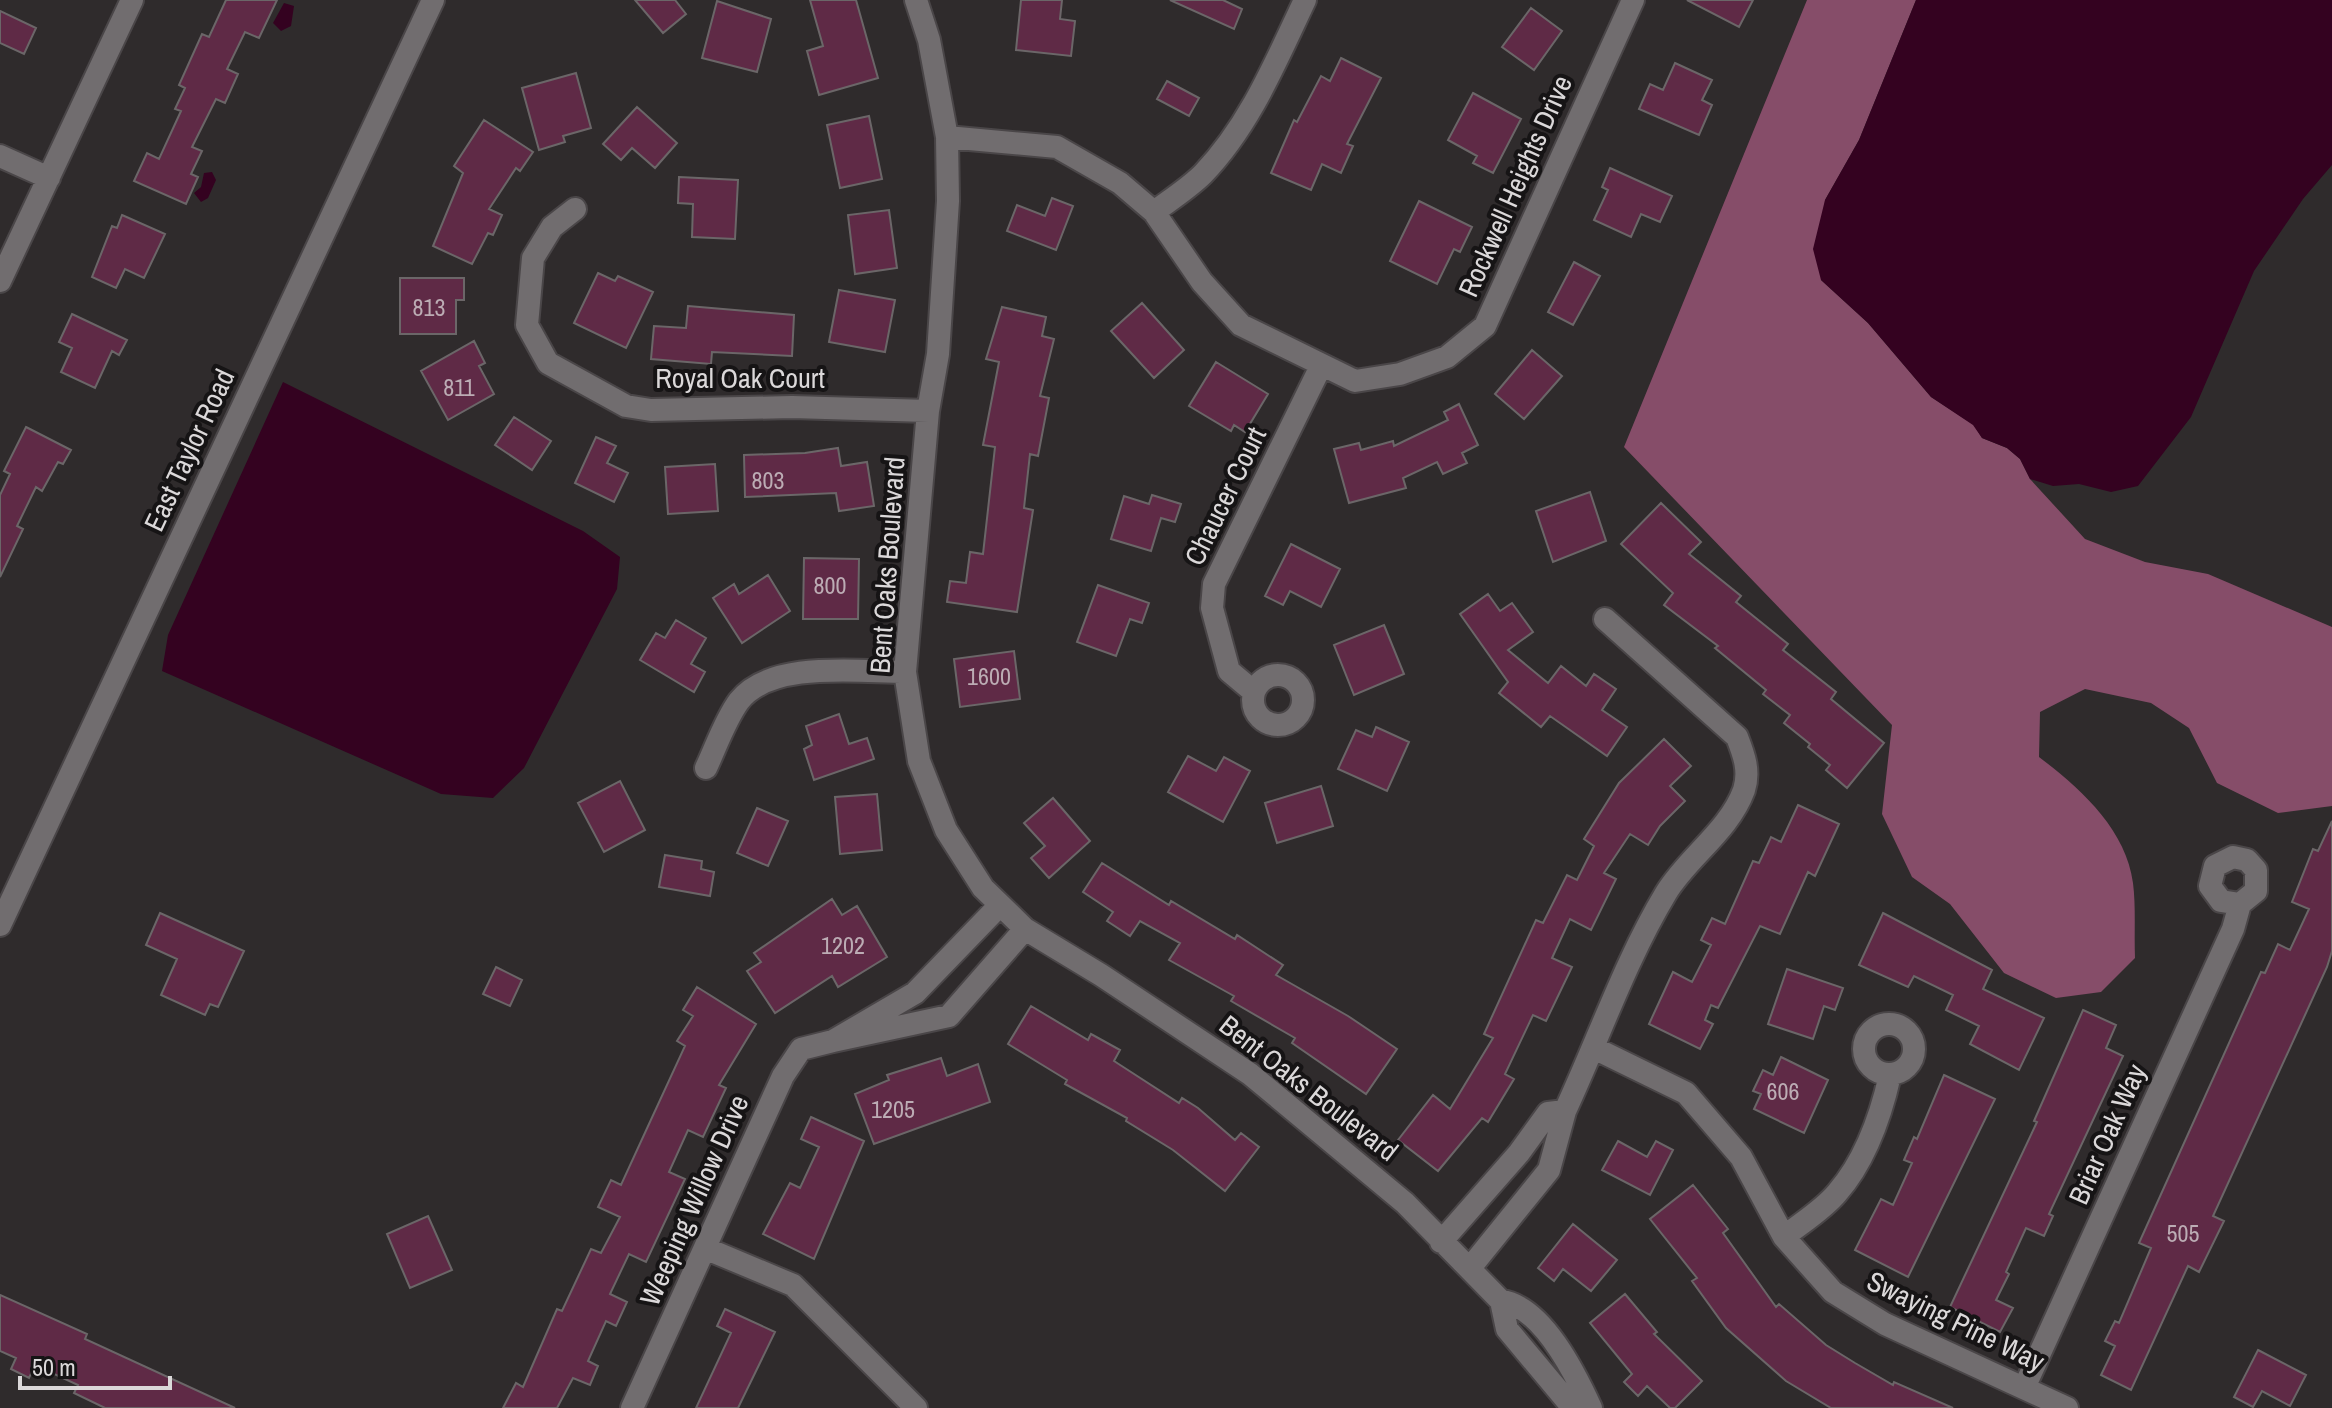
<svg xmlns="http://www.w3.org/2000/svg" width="2332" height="1408" font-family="'Archivo Narrow',sans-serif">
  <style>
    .forest { fill: #864d69 }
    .water { fill: #340220 }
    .building { fill: #5f2a46; stroke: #6b6668; stroke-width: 2 }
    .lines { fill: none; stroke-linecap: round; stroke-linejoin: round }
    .minor-casing { stroke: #4a4648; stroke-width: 26 }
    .secondary-casing { stroke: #4a4648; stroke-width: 26 }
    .minor { stroke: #716d6f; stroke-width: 22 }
    .secondary { stroke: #716d6f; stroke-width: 22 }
    .labels { text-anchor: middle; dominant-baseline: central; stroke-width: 8; stroke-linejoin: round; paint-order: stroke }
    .number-label { font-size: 24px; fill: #bcacb4 }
    .street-label { font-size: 28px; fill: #dbd8d9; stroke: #161415 }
  </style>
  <rect width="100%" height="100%" fill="#2f2b2c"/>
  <!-- forest -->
  <path class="forest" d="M1807 0H1916L1859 140 1825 200 1821 280 1868 323 1931 397 1974 425 1982 438 2007 448 2020 459 2030 479 2085 539 2145 562 2208 574 2332 627V806L2278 813 2217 783 2189 728 2151 703 2085 689 2040 712 2039 757C2080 788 2126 829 2133 883 2136 907 2134 933 2135 958L2101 992 2056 998 2004 973 1950 904 1912 877 1882 814 1892 725 1624 447Z"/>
  <!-- water -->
  <path class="water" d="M1916 0H2332V165L2303 199 2254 271 2191 417 2138 486 2111 492 2079 484 2053 486 2030 479 2020 459 2007 448 1982 438 1973 425 1931 397 1868 323 1821 280 1813 249 1825 200 1859 140Z
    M284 3 294 6 291 26 281 31 273 23Z
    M204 173 212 172 216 180 208 198 201 202 194 193 201 187Z
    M283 382 583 531 620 557 617 589 524 768 493 798 441 794 162 671 168 635Z"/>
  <!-- building -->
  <path class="building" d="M226 0H277L259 38 245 32 227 69 238 74 225 103 216 99 192 147 202 151 191 174 198 177 186 204 134 181 147 153 159 159 181 111 175 109 185 88 179 85 202 34 209 37Z
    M635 0H675L686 14 663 33Z
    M810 0H856L878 78 819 95 807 51 823 46Z
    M1021 0H1062L1060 19 1075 21 1071 56 1016 50Z
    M1170 0H1223L1242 9 1234 29Z
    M1687 0H1753L1739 27Z
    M717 1 771 19 757 72 702 58Z
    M1531 8 1562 31 1534 70 1502 47Z
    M0 11 36 28 24 54 0 43Z
    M1341 58 1381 78 1347 144 1353 146 1341 173 1322 164 1311 190 1271 173 1294 120 1297 122 1321 76 1330 81Z
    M1675 63 1712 80 1702 100 1712 105 1699 135 1639 109 1650 84 1663 90Z
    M576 73 591 128 563 136 565 142 539 150 522 88Z
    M1167 81 1199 98 1189 116 1157 99Z
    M1473 93 1521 119 1493 173 1473 163 1477 156 1448 140Z
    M637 107 677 143 655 168 632 148 621 160 603 144Z
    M869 116 882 179 840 188 827 125Z
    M484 120 533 152 520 171 516 168 489 209 502 215 493 235 488 233 472 264 433 246 463 173 454 166Z
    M1610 168 1672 196 1660 222 1641 214 1631 237 1594 220 1608 190 1602 187Z
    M679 177 738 180 735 239 692 237 693 204 678 203Z
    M1052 198 1073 206 1056 250 1007 231 1017 205 1045 216Z
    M1419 201 1472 227 1460 252 1454 249 1437 284 1390 261Z
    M889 210 897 268 855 274 848 215Z
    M122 215 165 234 144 278 125 269 116 288 92 277 112 226 117 228Z
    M1574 262 1600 276 1573 325 1548 312Z
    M598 273 615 281 618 276 653 292 626 348 574 323Z
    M400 278H464V300H456V334H400Z
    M839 290 895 300 885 352 829 342Z
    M1142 303 1184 350 1154 378 1111 331Z
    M688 306 794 315 792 356 712 352 711 364 651 359 654 326 686 328Z
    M1002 307 1046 317 1042 336 1054 339 1040 396 1049 398 1038 456 1030 454 1024 508 1033 510 1017 612 947 602 950 581 966 583 970 552 983 554 995 447 983 445 999 362 986 359Z
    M72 314 127 340 119 355 112 351 95 388 61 372 72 348 59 342Z
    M474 341 485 363 479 366 494 394 448 420 421 371Z
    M1532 350 1562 376 1524 419 1495 394Z
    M1216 362 1268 394 1245 432 1234 425 1231 431 1189 406Z
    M1459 404 1478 445 1462 453 1467 463 1443 474 1437 462 1403 478 1406 488 1349 503 1334 449 1359 443 1361 450 1393 441 1394 446 1448 420 1444 412Z
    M514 417 551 441 532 470 495 445Z
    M26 427 71 450 63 464 58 462 42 491 36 487 17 526 23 529 0 577V495L10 474 4 471Z
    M596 437 616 446 607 463 628 473 614 502 575 483Z
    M838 448 841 466 867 462 874 506 839 511 836 493 745 497 744 455 805 453Z
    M715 464 718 511 668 514 665 467Z
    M1590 492 1606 541 1553 562 1536 511Z
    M1152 495 1181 504 1175 522 1161 518 1151 551 1111 539 1124 496 1149 504Z
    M1661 503 1701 542 1689 554 1741 596 1736 602 1788 644 1783 650 1836 692 1831 699 1884 743 1847 788 1826 770 1830 765 1808 747 1810 744 1784 723 1790 715 1763 694 1766 690 1715 648 1718 646 1664 605 1673 593 1621 544Z
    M1291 544 1340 569 1321 607 1290 591 1283 605 1265 596Z
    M804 558 859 559 858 619H803Z
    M768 575 790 611 742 643 713 598 734 584 739 594Z
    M1098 585 1149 603 1142 623 1130 619 1116 656 1077 642Z
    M1488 594 1500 611 1512 603 1533 632 1508 650 1548 683 1561 666 1586 686 1594 674 1616 689 1602 710 1627 727 1607 756 1550 716 1541 727 1499 693 1508 682 1460 614Z
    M676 620 706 638 691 664 705 672 694 692 640 660 656 633 665 638Z
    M1384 625 1404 674 1354 695 1334 645Z
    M1014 651 1020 699 960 707 954 659Z
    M839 714 849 744 867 738 874 759 814 780 804 749 812 745 806 726Z
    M1376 727 1409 742 1387 791 1338 769 1356 730 1372 737Z
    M1664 739 1691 766 1670 786 1685 801 1660 826 1648 845 1630 834 1604 873 1616 879 1591 930 1570 919 1552 958 1572 967 1546 1021 1533 1015 1505 1074 1514 1079 1488 1122 1482 1118 1438 1171 1398 1140 1433 1095 1450 1109 1493 1038 1484 1034 1536 920 1543 923 1567 875 1577 880 1594 846 1584 839 1619 783Z
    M1188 756 1216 771 1224 757 1250 771 1223 822 1168 792Z
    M620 781 645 830 604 852 578 803Z
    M1321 786 1333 826 1277 843 1265 803Z
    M877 794 882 850 840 854 835 797Z
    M1053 798 1090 841 1049 878 1031 858 1045 846 1024 823Z
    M1798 805 1839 824 1815 876 1808 872 1780 934 1760 926 1718 1008 1711 1005 1705 1020 1713 1024 1700 1049 1649 1024 1673 972 1692 982 1711 945 1701 940 1712 918 1725 924 1753 861 1759 863 1771 837 1781 842Z
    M757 808 788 821 768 866 737 853Z
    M2332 821V951L2327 967 2213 1216 2224 1221 2199 1272 2188 1266 2131 1390 2101 1375 2115 1346 2105 1341 2115 1321 2119 1323 2151 1248 2139 1243 2261 972 2265 973 2278 944 2290 950 2309 909 2292 902 2313 849 2318 851Z
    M665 855 702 861 701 869 714 872 710 896 659 887Z
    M1102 863 1169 905 1171 901 1235 939 1237 935 1283 965 1276 975 1348 1016 1397 1049 1366 1094 1292 1043 1295 1038 1231 1001 1234 996 1169 960 1180 943 1140 921 1130 936 1107 921 1113 912 1083 892Z
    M832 899 842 915 857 906 887 957 838 987 832 976 775 1013 747 971 761 962 754 953Z
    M160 913 244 951 218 1007 210 1004 205 1015 161 995 177 959 146 945Z
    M1883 913 1992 970 1983 989 2044 1018 2019 1070 1970 1044 1979 1026 1946 1010 1953 995 1914 976 1908 987 1859 965Z
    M496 967 522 980 510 1006 483 994Z
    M1787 969 1843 988 1835 1010 1824 1006 1813 1039 1768 1024Z
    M697 987 756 1024 719 1085 726 1088 703 1137 688 1130 669 1172 685 1179 646 1262 629 1254 610 1294 627 1302 616 1326 606 1321 588 1361 598 1366 590 1385 573 1378 557 1408H503L516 1383 523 1387 557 1309 562 1311 591 1249 601 1253 620 1217 598 1207 611 1180 621 1185 649 1124 685 1046 677 1041 693 1016 683 1010Z
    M1031 1006 1088 1040 1091 1034 1120 1050 1114 1061 1179 1103 1182 1098 1198 1108 1235 1140 1241 1133 1259 1147 1225 1191 1173 1150 1126 1121 1127 1118 1065 1084 1067 1080 1008 1044Z
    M2083 1010 2116 1025 2106 1048 2123 1056 2049 1214 2053 1216 2044 1236 2026 1228 2006 1272 2009 1274 1996 1300 2013 1308 2000 1332 1950 1307 2037 1122 2034 1121Z
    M1781 1057 1828 1080 1804 1133 1754 1109 1761 1094 1753 1091 1763 1070 1773 1075Z
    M941 1058 947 1076 978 1064 990 1102 874 1144 855 1094 889 1080 887 1075Z
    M1944 1075 1995 1099 1908 1277 1855 1250 1881 1199 1893 1205 1912 1163 1904 1160 1914 1137 1917 1139Z
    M811 1117 864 1141 814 1259 763 1234 790 1183 800 1188 819 1147 801 1139Z
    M1618 1141 1647 1157 1656 1141 1673 1150 1650 1195 1602 1170Z
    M1693 1185 1728 1229 1723 1233 1776 1307 1779 1304 1826 1345 1855 1363 1893 1385 1894 1382 1953 1408H1831L1786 1381 1726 1328 1692 1281 1697 1278 1650 1219Z
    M428 1216 452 1270 410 1288 387 1234Z
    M1573 1224 1617 1260 1591 1291 1563 1269 1554 1281 1538 1268Z
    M1625 1294 1657 1332 1654 1334 1702 1381 1675 1408H1670L1647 1386 1638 1396 1624 1382 1632 1374 1590 1323Z
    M0 1295 87 1334 85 1339 235 1408H105L74 1393 78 1385 35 1365 29 1378 11 1369 16 1358 0 1351Z
    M725 1309 775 1332 738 1408H696L731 1333 717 1326Z
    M2258 1350 2306 1375 2290 1406 2262 1391 2253 1407 2234 1397Z"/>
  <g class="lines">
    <!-- minor casing -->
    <g class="minor-casing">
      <path id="minor" d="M916 0 929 40 947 137 948 201 938 354 928 411 905 672 919 761 946 830 983 888 1025 929 1101 975 1250 1074 1405 1203 1501 1301
        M947 137 1057 147 1120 183 1154 212 1202 282 1241 325 1355 381 1400 374 1447 357 1485 326 1633 0
        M0 156 49 178
        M575 209 552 227 533 258 527 325 548 363 626 406 651 410 792 407 928 411
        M1154 212C1170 200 1189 188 1203 174 1250 125 1276 61 1305 0
        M0 281 132 0
        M1253 700a25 25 0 1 1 50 0a25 25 0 1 1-50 0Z
        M1254 692 1229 671 1212 608 1214 584 1321 366
        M706 768C716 747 725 720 739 701 771 660 858 672 905 672
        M1000 905 915 993 833 1041 949 1016 1025 929
        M1864 1049a25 25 0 1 1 50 0a25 25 0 1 1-50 0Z
        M1594 1048 1686 1093 1741 1157 1784 1237 1833 1292 1885 1324 2067 1408
        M1565 1111C1599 1038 1625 961 1666 893 1688 857 1729 831 1744 790 1750 771 1744 755 1737 737L1605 619
        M1784 1237C1801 1223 1823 1210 1837 1193 1865 1161 1881 1115 1890 1075
        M1441 1242 1519 1153 1548 1113 1565 1111 1549 1170 1470 1268
        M707 1249 793 1285 916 1408
        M2024 1388 2233 929 2240 904 2256 891V870L2247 860 2233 857 2215 866 2210 886 2221 901 2240 904
        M632 1408 783 1076 801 1049 833 1041
        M1573 1408 1507 1329 1501 1301C1542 1306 1575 1373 1591 1408"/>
    </g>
    <!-- secondary casing -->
    <g class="secondary-casing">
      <path id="secondary" d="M0 925 433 0"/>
    </g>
    <!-- minor -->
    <use href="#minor" class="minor"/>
    <!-- secondary -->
    <use href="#secondary" class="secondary"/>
  </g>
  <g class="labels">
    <!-- number labels -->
    <g class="number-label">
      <text x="429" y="307">813</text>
      <text x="459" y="387">811</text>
      <text x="768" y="480">803</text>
      <text x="830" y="585">800</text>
      <text x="989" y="676">1600</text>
      <text x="843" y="945">1202</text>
      <text x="1783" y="1091">606</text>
      <text x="893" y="1109">1205</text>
      <text x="2183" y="1233">505</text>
    </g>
    <!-- street labels -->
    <g class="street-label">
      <text transform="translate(1515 186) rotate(-66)">Rockwell Heights Drive</text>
      <text x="740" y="378">Royal Oak Court</text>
      <text transform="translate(189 450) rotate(-65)">East Taylor Road</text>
      <text transform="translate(1225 496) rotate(-64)">Chaucer Court</text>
      <text transform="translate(887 565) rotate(-86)">Bent Oaks Boulevard</text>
      <text transform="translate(1309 1088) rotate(38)">Bent Oaks Boulevard</text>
      <text transform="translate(2107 1134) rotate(-66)">Briar Oak Way</text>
      <text transform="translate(694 1200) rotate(-66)">Weeping Willow Drive</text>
      <text transform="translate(1956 1321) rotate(26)">Swaying Pine Way</text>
    </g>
  </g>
  <!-- scale -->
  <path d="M20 1376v12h150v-12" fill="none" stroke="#dbd8d9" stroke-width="4"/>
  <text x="32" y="1376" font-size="24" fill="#dbd8d9" stroke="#161415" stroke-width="6" paint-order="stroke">50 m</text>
</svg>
